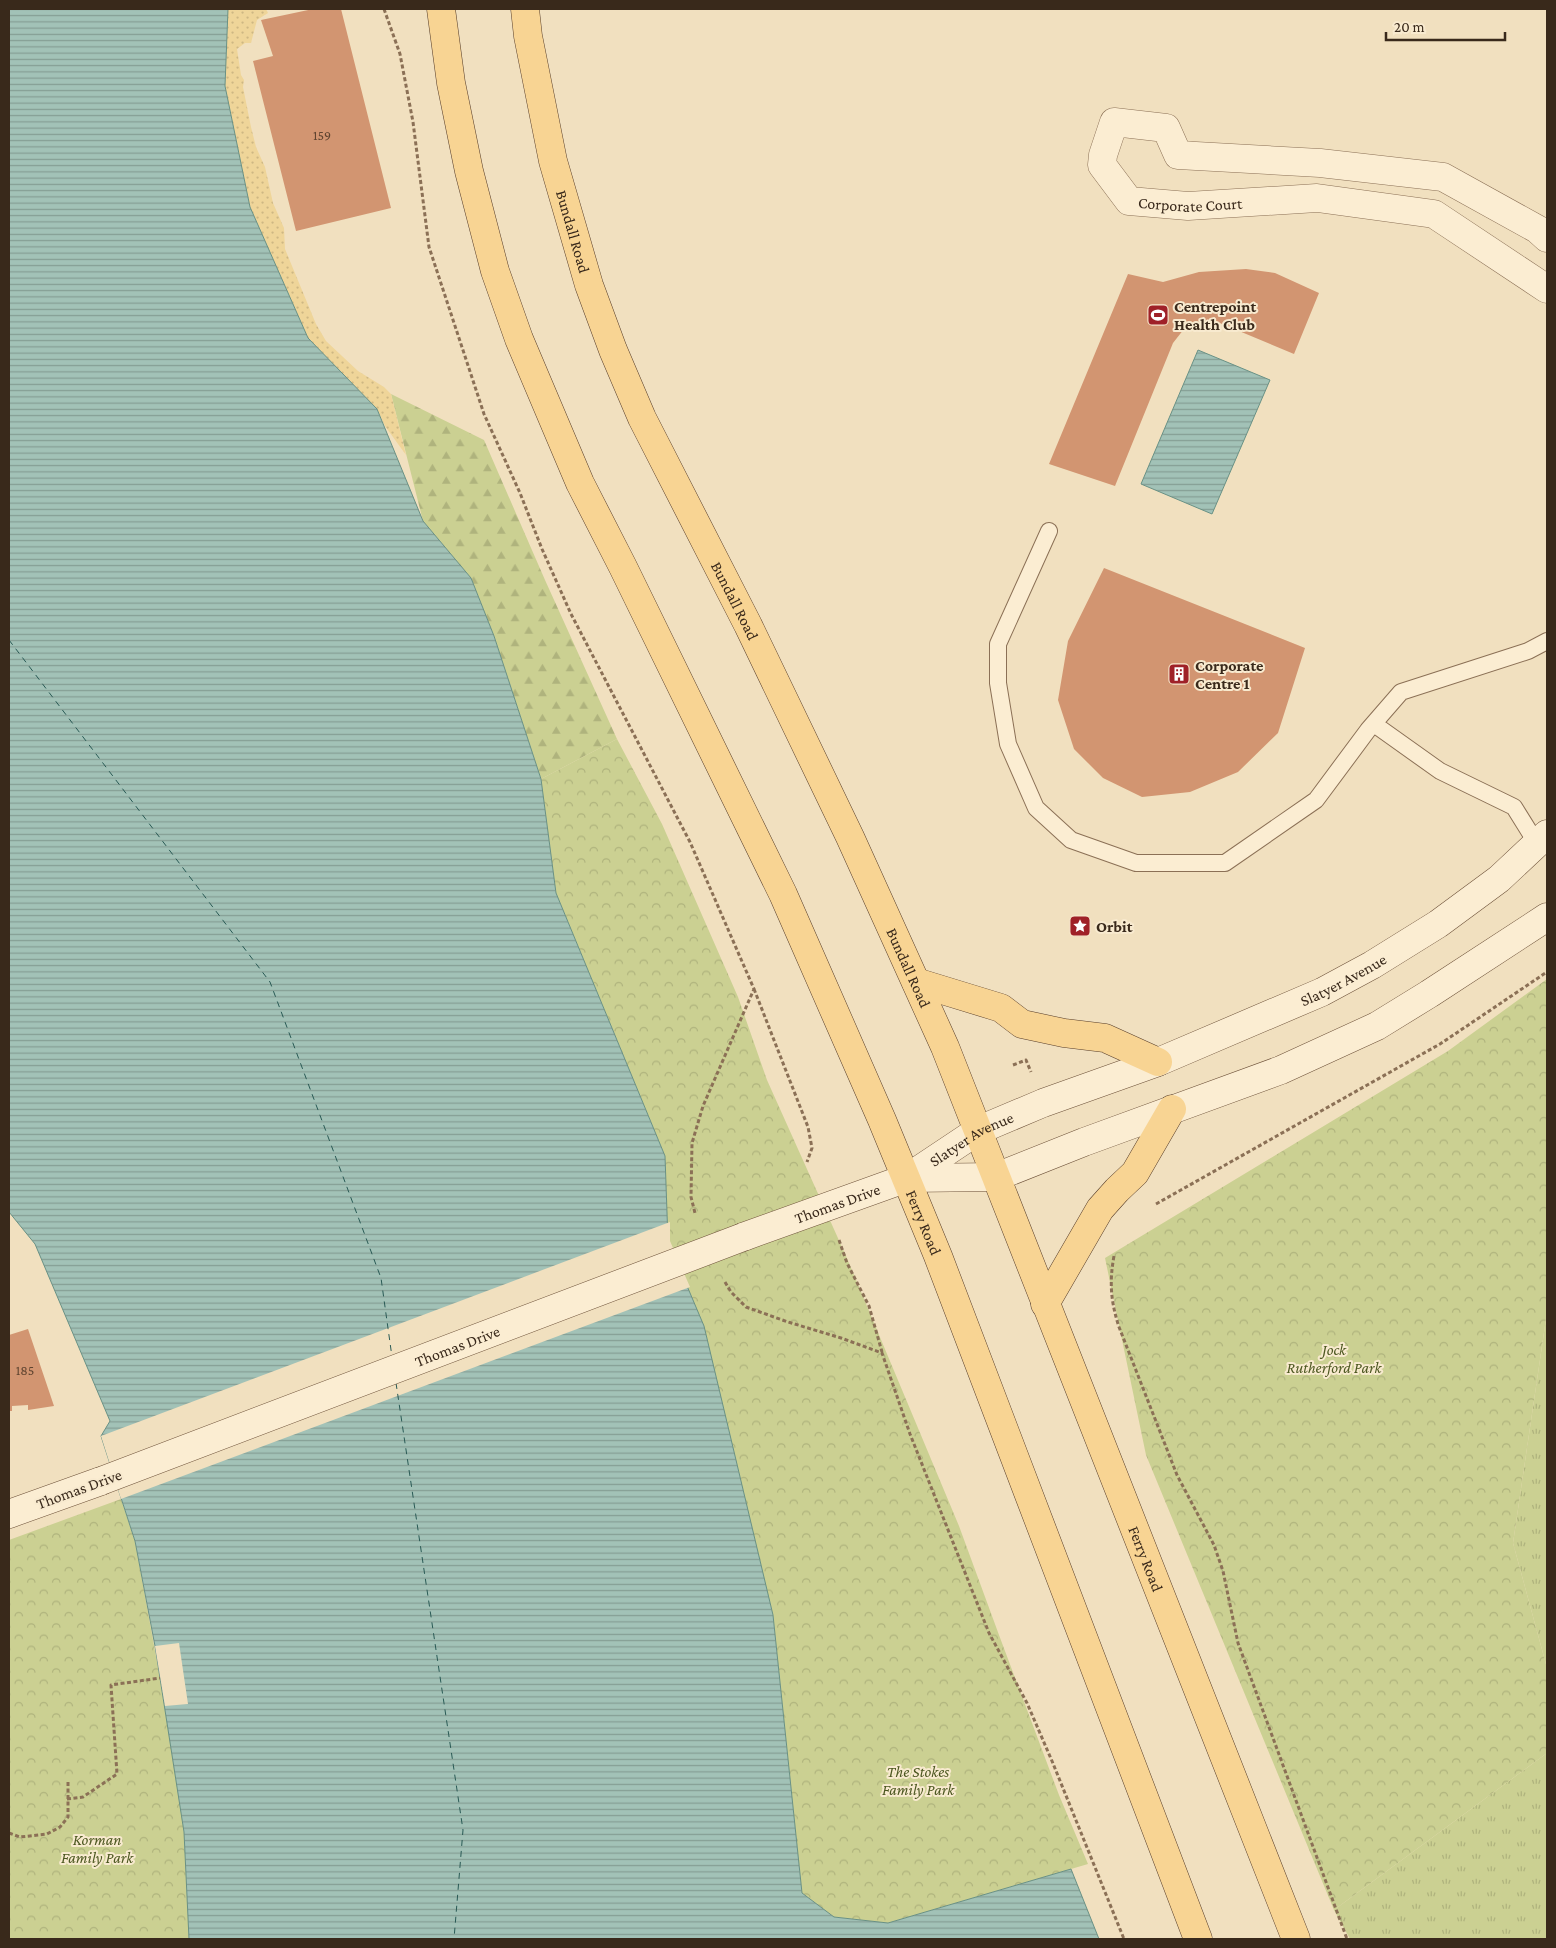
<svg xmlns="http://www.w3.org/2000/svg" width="1556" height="1948" font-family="'Crimson Pro',serif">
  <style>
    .grass { fill: url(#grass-tufts) }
    .forest { fill: url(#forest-firs) }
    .sand { fill: url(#sand-dots) }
    .park { fill: url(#park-crowns) }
    .water { fill: url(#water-rules); stroke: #699185 }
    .pier { fill: #f1e0bf }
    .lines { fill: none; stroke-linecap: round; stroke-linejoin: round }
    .ferry { stroke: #295a55; stroke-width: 1; stroke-dasharray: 6 5; stroke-linecap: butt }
    .building { fill: #d29571 }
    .service-casing { stroke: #8b7056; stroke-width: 18 }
    .minor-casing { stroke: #8b7056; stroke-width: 29 }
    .secondary-casing { stroke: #6d5139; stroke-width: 29 }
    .primary-casing { stroke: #583e2b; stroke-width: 29 }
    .path { stroke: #8b7056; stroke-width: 3; stroke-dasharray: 4 2.5; stroke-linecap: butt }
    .service { stroke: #fbedd2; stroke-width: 16 }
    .minor { stroke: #fbedd2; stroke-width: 28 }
    .secondary { stroke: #fbedd2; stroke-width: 28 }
    .primary { stroke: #f8d493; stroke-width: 28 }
    .secondary-bridge-casing { stroke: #6d5139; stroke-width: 29; stroke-linecap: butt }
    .secondary-bridge { stroke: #fbedd2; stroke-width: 28 }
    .labels { text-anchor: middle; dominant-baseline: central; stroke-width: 4; stroke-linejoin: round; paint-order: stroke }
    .number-label { font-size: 14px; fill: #5f4430 }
    .street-label { font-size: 16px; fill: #39291b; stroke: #f8eacf }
    .poi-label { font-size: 16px; font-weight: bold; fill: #39291b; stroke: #f8eacf; text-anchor: start }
    .park-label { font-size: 16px; font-style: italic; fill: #4c5720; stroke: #f8eacf }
  </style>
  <defs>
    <pattern id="grass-tufts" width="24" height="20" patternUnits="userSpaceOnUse" patternTransform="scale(1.25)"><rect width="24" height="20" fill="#cbd092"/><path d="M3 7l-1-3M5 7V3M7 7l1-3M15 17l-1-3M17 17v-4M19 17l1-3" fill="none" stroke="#afb37d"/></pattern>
    <pattern id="forest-firs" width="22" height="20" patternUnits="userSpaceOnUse" patternTransform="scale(1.25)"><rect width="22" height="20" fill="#cbd092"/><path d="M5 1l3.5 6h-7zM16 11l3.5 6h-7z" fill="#afb37d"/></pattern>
    <pattern id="sand-dots" width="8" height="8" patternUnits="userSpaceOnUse" patternTransform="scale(1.25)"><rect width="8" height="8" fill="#efd599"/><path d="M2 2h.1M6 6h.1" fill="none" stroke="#ceb783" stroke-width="1.8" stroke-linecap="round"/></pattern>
    <pattern id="park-crowns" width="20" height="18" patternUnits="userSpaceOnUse" patternTransform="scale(1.25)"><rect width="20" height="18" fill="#cbd092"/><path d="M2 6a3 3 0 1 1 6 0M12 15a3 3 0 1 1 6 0" fill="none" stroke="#afb37d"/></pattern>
    <pattern id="water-rules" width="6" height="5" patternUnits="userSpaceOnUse" patternTransform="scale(1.25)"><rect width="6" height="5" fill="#a2c2b7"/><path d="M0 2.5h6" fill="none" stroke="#859e94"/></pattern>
  </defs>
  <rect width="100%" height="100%" fill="#f1e0bf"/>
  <!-- grass -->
  <path class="grass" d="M1547 1312V1668L1513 1543Z
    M1547 1753V1939H1350L1334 1910Z"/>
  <!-- forest -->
  <path class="forest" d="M391 394 484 440 545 580 617 739 541 779 494 636 471 578 423 521Z"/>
  <!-- sand -->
  <path class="sand" d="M228 9H266L268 13 257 20 251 43H245L237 49 241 75 244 80 243 87 251 127 256 147 265 167 273 203 284 228 285 249 316 324 326 341 358 371 384 387 391 394 406 455 385 426 377 409 308 338 250 207 225 86Z"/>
  <!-- park -->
  <path class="park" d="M617 739 662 824 738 997 767 1080 846 1256 959 1526 999 1635 1059 1795 1088 1864 888 1923 834 1917 802 1893 773 1615 668 1241 665 1156 556 893 541 779Z
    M1547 979V1312L1513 1543 1547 1668V1753L1334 1910 1146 1455 1105 1258 1448 1051Z
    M121 1499 135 1541 170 1733 184 1832 189 1939H9V1540Z"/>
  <!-- water -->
  <path class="water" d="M9 9H228L225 86 250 207 308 338 377 409 423 521 471 578 494 636 541 779 556 893 665 1156 668 1241 704 1326 773 1615 802 1893 834 1917 888 1923 1071 1869 1099 1939H189L184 1832 155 1646 135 1541 101 1436 110 1421 35 1244 9 1212Z
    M1198 350 1270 380 1212 514 1141 484Z"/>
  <!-- pier -->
  <path class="pier" d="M670 1222V1241L690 1287 121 1499 101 1436Z
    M179 1643 188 1704 165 1706 155 1646Z"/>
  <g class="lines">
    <!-- ferry -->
    <path class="ferry" d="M9 640 270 982 381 1278 392 1357
      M396 1383 463 1830 454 1939"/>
  </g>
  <!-- building -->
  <path class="building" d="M313 9H341L391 208 296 231 253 61 273 56 261 20Z
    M1246 269 1275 273 1319 293 1294 354 1215 321 1201 322 1184 329 1173 343 1115 486 1049 464 1128 274 1163 282 1199 272Z
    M1104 568 1305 648 1278 733 1238 772 1190 792 1142 797 1103 778 1074 749 1058 700 1068 641Z
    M28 1329 54 1406 28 1410V1405L12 1406V1411H9V1335Z"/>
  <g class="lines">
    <!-- service casing -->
    <g class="service-casing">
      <path id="service" d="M1049 531 998 644V683L1008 744 1036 808 1071 840 1136 863H1225L1316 800 1368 730 1401 692 1528 651 1547 641
        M1374 724 1440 771 1514 807 1537 844"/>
    </g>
    <!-- minor casing -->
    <g class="minor-casing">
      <g id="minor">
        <path id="s1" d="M1547 238 1537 229 1443 177 1320 163 1178 155 1166 128 1114 122 1103 155 1102 165 1129 201 1188 206 1317 198 1434 214 1547 289"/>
      </g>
    </g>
    <!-- secondary casing -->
    <g class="secondary-casing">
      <g id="secondary">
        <path d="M907 1178 996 1177 1084 1142 1281 1070 1377 1026 1429 994 1547 917"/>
        <path id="s2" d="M743 1237 907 1178 979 1130 1043 1103 1158 1062 1322 992 1372 965 1438 924 1499 879 1547 834"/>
        <path d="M9 1514 101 1481"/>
      </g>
    </g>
    <!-- primary casing -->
    <g class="primary-casing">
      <g id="primary">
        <path id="s3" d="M441 9 451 83 469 171 495 271 519 339 580 483 623 567 783 894 882 1120 938 1256 1198 1939"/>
        <path id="s4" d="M525 9 528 36 553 161 589 285 613 350 642 418 748 625 850 837 945 1047 1296 1939"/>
        <path d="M916 982 1001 1008 1022 1024 1064 1033 1105 1038 1158 1062"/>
        <path d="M1045 1304 1100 1209 1117 1190 1135 1173 1172 1109"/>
      </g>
    </g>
    <!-- path -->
    <path class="path" d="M384 9 400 54 413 122 429 247 484 414 520 493 542 549 571 614 690 842 754 989 703 1106 692 1143 691 1197 695 1213
      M754 989 808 1127 812 1148 807 1162
      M1013 1065 1026 1060 1031 1072
      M1156 1204 1440 1044 1547 972
      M839 1240 847 1263 869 1306 882 1352
      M1114 1256C1109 1283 1111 1302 1119 1327L1177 1475 1214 1545 1223 1571 1238 1643 1347 1939
      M725 1282 731 1292 746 1307 788 1322 841 1338 882 1353 910 1434 989 1633 1027 1703 1052 1761 1124 1939
      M67 1799 83 1797 117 1774 111 1685 160 1678
      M9 1833 20 1837 47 1834 60 1827 68 1817V1780"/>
    <!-- service -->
    <use href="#service" class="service"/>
    <!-- minor -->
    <use href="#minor" class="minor"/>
    <!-- secondary -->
    <use href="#secondary" class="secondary"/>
    <!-- primary -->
    <use href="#primary" class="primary"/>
    <!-- secondary-bridge casing -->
    <g class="secondary-bridge-casing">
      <g id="secondary-bridge">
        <path id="s5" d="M101 1481 743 1237"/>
      </g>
    </g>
    <!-- secondary-bridge -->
    <use href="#secondary-bridge" class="secondary-bridge"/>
  </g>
  <!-- icons -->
  <defs>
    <g id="stadium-square" transform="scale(1.125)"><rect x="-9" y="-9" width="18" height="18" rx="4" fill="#9f2128" stroke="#f8eacf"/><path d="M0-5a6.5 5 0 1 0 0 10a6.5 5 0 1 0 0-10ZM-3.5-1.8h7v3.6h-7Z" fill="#fff"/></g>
    <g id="building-square" transform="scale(1.125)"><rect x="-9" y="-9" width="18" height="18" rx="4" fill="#9f2128" stroke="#f8eacf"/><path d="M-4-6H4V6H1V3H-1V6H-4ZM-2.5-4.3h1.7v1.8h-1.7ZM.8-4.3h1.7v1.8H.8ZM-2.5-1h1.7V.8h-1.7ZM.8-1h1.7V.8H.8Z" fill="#fff"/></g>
    <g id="sight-square" transform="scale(1.125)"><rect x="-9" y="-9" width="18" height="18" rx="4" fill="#9f2128" stroke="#f8eacf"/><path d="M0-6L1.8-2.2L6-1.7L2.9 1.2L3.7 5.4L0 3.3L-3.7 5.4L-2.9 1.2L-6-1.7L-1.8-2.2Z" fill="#fff"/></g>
  </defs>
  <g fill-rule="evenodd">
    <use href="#stadium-square" x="1158" y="315"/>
    <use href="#building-square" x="1179" y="674"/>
    <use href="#sight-square" x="1080" y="926"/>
  </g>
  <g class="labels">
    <!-- number labels -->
    <g class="number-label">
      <text x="322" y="135">159</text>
      <text x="25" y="1370">185</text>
    </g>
    <!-- street labels -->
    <g class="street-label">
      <text stroke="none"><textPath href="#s1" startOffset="620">Corporate Court</textPath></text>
      <text stroke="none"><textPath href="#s4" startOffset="228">Bundall Road</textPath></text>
      <text stroke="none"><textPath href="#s4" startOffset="632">Bundall Road</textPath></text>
      <text stroke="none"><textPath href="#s4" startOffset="1038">Bundall Road</textPath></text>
      <text stroke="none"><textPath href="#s2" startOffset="655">Slatyer Avenue</textPath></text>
      <text stroke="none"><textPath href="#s2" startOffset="250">Slatyer Avenue</textPath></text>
      <text stroke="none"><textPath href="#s2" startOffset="100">Thomas Drive</textPath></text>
      <text stroke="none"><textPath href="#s3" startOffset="1312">Ferry Road</textPath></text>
      <text stroke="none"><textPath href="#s5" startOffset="381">Thomas Drive</textPath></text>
      <text transform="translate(79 1489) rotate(-20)">Thomas Drive</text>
      <text stroke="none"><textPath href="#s4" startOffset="1675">Ferry Road</textPath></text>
    </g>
    <!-- poi labels -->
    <g class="poi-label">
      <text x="1174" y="306">Centrepoint<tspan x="1174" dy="18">Health Club</tspan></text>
      <text x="1195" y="665">Corporate<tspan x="1195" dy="18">Centre 1</tspan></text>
      <text x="1096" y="926">Orbit</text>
    </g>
    <!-- park labels -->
    <g class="park-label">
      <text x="1334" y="1349">Jock<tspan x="1334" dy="18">Rutherford Park</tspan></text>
      <text x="918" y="1771">The Stokes<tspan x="918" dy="18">Family Park</tspan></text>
      <text x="97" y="1839">Korman<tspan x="97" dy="18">Family Park</tspan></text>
    </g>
  </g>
  <!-- border -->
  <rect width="1556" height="1948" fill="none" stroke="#39291b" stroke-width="20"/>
  <!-- scale -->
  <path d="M1386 32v8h119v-8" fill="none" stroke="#39291b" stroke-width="2.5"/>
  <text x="1394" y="32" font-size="15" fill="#39291b" stroke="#f8eacf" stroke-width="4" paint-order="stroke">20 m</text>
</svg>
